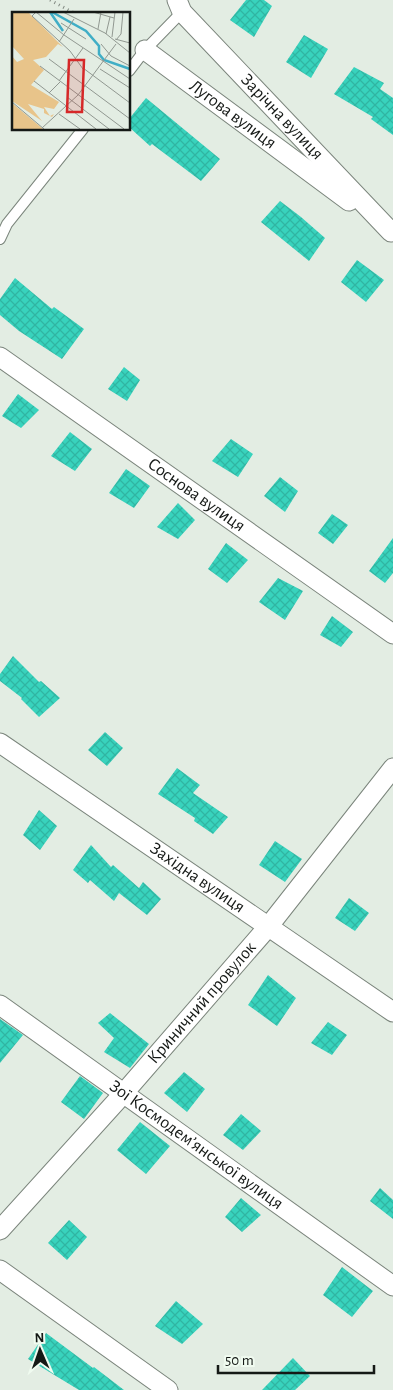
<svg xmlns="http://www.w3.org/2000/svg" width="393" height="1390" font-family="'Alegreya Sans',sans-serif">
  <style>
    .building { fill: url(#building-cross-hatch) }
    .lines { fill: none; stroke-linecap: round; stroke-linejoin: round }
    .lane-casing { stroke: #7b857c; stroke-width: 12 }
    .street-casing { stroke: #7b857c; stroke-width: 21 }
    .path { stroke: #838a83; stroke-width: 3; stroke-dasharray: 1 4; stroke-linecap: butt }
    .lane { stroke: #fff; stroke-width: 10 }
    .street { stroke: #fff; stroke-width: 19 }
    .labels { text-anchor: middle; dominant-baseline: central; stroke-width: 4.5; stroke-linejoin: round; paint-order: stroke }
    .street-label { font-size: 18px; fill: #151916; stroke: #f0fbf0 }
    .inset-river { fill: none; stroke: #40aec6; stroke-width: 2.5 }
    .inset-road { fill: none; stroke: #919891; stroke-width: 1 }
    .view { fill: #d62828; fill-opacity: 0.15; stroke: #d62828; stroke-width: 2.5 }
    .inset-edge { fill: none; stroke: #151916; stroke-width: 2.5 }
  </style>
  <defs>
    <pattern id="building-cross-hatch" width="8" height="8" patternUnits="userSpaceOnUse" patternTransform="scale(1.25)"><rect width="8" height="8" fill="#38d3bd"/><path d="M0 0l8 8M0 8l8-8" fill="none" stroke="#30b5a2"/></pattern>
  </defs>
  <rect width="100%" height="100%" fill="#e3ede3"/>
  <!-- building -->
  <path class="building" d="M246 0H264L272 6 254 37 230 20Z
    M304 35 328 49 311 78 286 62Z
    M354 67 384 83 380 89 393 98V135L371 119 373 117 334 94Z
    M146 98 220 159 201 181 152 144 150 146 129 127V119Z
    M280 201 301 217 325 238 309 261 261 222Z
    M357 260 384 280 366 302 341 282Z
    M15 278 52 309 54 307 84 329 62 359 19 331 0 315V299Z
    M124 367 140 380 127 401 108 389Z
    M18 394 39 410 21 428 2 416Z
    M70 432 92 449 75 471 51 456Z
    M231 439 253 454 238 477 212 461Z
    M126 469 150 486 134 508 109 493Z
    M280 477 298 491 285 512 264 496Z
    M178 503 195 520 178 539 157 527Z
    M332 514 348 525 333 544 318 533Z
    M393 538V573L385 583 369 571Z
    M226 543 248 560 227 583 208 569Z
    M278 578 303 591 285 620 259 602Z
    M332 616 353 632 341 647 320 635Z
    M13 656 39 682 41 681 60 698 39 717 21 699 22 698 0 681V674Z
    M105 732 123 748 107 766 88 750Z
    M177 768 200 785 193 793 228 817 213 834 194 821 195 818 158 794Z
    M39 810 57 826 40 850 23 835Z
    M275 841 302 859 285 882 259 865Z
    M91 845 111 867 113 865 139 888 143 882 161 899 147 915 119 893 114 901 90 880 88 883 73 870Z
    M349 898 369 913 355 931 335 918Z
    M268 975 296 998 277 1026 248 1005Z
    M110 1013 149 1044 130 1068 104 1052 114 1038 98 1023Z
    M0 1019 23 1035 0 1063Z
    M328 1022 347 1035 332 1055 311 1043Z
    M184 1072 205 1089 187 1112 164 1093Z
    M80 1076 103 1093 84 1119 61 1102Z
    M241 1114 261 1131 243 1150 223 1135Z
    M140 1122 170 1146 146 1174 117 1150Z
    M380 1188 393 1200V1219L370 1201Z
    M241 1198 261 1215 242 1232 225 1217Z
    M69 1220 87 1237 67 1260 48 1243Z
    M342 1267 373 1291 352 1317 323 1295Z
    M176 1301 203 1324 182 1344 155 1326Z
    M46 1333 93 1368 94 1367 124 1390H79L28 1359Z
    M293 1358 310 1376 295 1390H262Z"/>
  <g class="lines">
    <!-- lane casing -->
    <g class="lane-casing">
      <path id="lane" d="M129 71 145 50 182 12
        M0 239 7 224 83 129"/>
    </g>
    <!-- street casing -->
    <g class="street-casing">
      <g id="street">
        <path id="s1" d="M177 0 182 12 391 232"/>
        <path id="s2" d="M145 50 349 201"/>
        <path id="s3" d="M0 357 393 634"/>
        <path id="s4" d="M0 743 393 1012"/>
        <path id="s5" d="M0 1005 393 1286"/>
        <path id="s6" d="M0 1230 123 1094 268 927 393 768"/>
        <path d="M0 1270 168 1390"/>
      </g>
    </g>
    <!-- path -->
    <path class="path" d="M50 0 76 14"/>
    <!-- lane -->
    <use href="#lane" class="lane"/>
    <!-- street -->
    <use href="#street" class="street"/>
  </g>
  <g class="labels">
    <!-- street labels -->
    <g class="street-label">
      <text stroke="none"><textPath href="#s2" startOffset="109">Лугова вулиця</textPath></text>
      <text stroke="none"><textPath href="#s1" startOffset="158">Зарічна вулиця</textPath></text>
      <text stroke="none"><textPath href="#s3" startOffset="240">Соснова вулиця</textPath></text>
      <text stroke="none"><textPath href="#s4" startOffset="239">Західна вулиця</textPath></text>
      <text stroke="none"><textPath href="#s6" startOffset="304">Криничний провулок</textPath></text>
      <text stroke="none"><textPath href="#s5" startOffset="241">Зої Космодем’янської вулиця</textPath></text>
    </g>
  </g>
  <!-- overview -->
  <g transform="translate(12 12)">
    <rect width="118" height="118" fill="#e3ede3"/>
    <path d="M0 0H16L51 35 46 32 34 45 21 48 32 58 19 73 47 90 42 97 32 95 38 104 42 102 40 105 32 101V97L16 92 30 109 0 89V44L5 50 12 47 0 34ZM0 91 31 117H0Z" fill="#e8c48a"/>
    <path class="inset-river" d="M38 0 51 19M40 0 74 19 87 34V42L92 48 118 57"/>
    <path class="inset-road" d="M24 0 52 23 118 67M24 0 20 4 58 39 71 57M51 0 93 21 118 41M81 0 102 6M49 11 74 27M86 17 89 0M94 22 98 5M100 25 103 0M103 27 118 31M104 28 109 22 111 0M47 30 62 7M89 32 99 44 118 54M37 47 118 107M28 54 112 117M71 56 118 91M88 57 118 76M22 69 84 117M47 69 71 36M37 81 48 70M55 85 97 117M0 90 32 117M47 102 68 117M30 116 66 83 104 32"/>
    <path class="view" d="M57 48H72L70 100H55Z"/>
    <rect width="118" height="118" class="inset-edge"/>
  </g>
  <!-- north arrow -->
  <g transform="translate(40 1350) rotate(358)" stroke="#f0fbf0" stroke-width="4" paint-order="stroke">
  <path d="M0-4L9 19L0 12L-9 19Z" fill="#151916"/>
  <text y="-8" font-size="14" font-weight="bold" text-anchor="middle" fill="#151916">N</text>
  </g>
  <!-- scale -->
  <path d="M218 1365v8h156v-8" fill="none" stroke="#151916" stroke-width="2.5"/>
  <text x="225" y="1365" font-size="15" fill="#151916" stroke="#f0fbf0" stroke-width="4" paint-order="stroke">50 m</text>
</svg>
